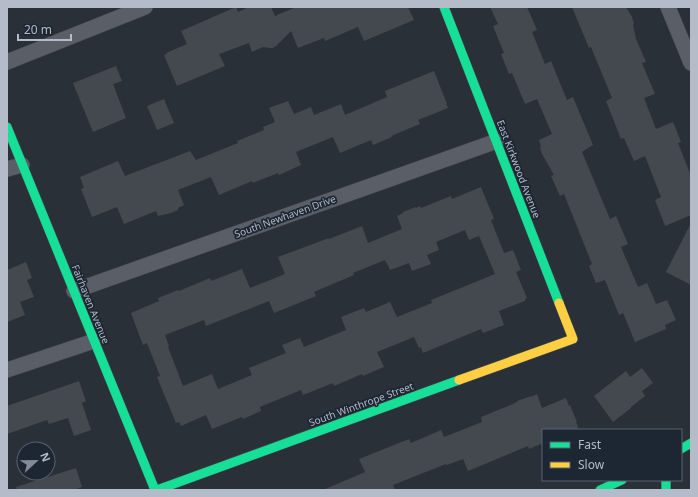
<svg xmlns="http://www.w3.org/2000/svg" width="698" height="497" font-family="'Noto Sans',sans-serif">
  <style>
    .building { fill: #444950; fill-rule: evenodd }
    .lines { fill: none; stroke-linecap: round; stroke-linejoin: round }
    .street-casing { stroke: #484c53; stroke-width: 16 }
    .fast-casing { stroke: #484c53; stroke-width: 10 }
    .slow-casing { stroke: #484c53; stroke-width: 10 }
    .street { stroke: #5a5e66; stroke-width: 15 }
    .fast { stroke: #16e098; stroke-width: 9 }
    .slow { stroke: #ffcf43; stroke-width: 9 }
    .labels { text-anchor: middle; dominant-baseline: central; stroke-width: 3.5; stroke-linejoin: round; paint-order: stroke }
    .street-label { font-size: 10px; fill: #b4bcc9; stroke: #1d2633 }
  </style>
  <rect width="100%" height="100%" fill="#2a3038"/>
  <!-- building -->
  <path class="building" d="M236 7 238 12 249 7H271L275 16 296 7H408L414 20 364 41 358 27 325 41 324 38 298 48 291 31 276 46 273 48H270L263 47 252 52 249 43 219 54 225 66 177 86 164 55 167 54 166 53 187 44 181 31Z
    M490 7H527L537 30 532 32 545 64 551 61 567 100 573 97 593 145 582 152 610 219 616 216 628 244 621 247 638 287 647 283 656 304 667 300 676 320 665 325 666 329 635 342 623 313 619 315 605 280 596 283 589 266 592 264 564 194 560 196 551 176 554 175 542 154 540 147H541L539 140 552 134 537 99 525 104 512 73 509 74 501 54 504 53 493 26 498 24Z
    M572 7H626L632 17 634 24 633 25 636 39 646 62 642 63 655 94 644 98 656 129 673 122 681 142 678 143 691 176V215L665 226 655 200 661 197 645 156 634 161 624 138 621 139 606 101 612 98 591 47 589 48Z
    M116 66 122 81 113 84 126 118 93 132 73 83Z
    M434 71 447 104H446L448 108 418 120 420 124 391 136 392 137 373 145 371 140 340 153 333 137 296 152 301 165 279 175 278 173 253 183 252 181 219 195 211 177 178 190 184 205 178 208V210L171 213 158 216 156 211 124 224 117 207 92 217 81 189 84 188 80 177 118 161 125 176 190 151 196 160 238 143 237 141 264 130 263 127 275 122 269 108 288 101 294 114 311 107 314 115 341 104 345 115 387 97 385 91Z
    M164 99 174 123 157 130 147 106Z
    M481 187 494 219 491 220 504 253 513 250 521 270 516 272 527 298 525 299V301L499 311 504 325 483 333 481 329 423 353 421 347 419 348 414 337 377 352 384 367 363 376 362 374 334 386 333 383 303 395 301 390 260 407 261 411 243 419 242 417 212 429 206 415 181 426 179 422 176 423 157 377 160 376 147 343 143 345 131 313 159 301 158 298 178 290 179 291 210 278 211 281 242 269 250 288 285 274 278 257 329 238V239L362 226 368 243 402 229 397 216 403 213V212L416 207V208L420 206 421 208 451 196 452 199ZM465 230 469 240 479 236 495 274 431 300 432 303 397 317 390 302 366 312 364 308 341 317 346 330 304 347 300 338 282 345 286 353 249 368 252 375 218 389 212 374 183 386 168 347 169 346 165 335 204 320 206 326 269 301 274 313 316 296 314 292 354 275 353 273 385 260 386 263H387L390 270 409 263 412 271 431 264 427 255 439 250 436 242Z
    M691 223V285L666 272Z
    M26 262 32 278 27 280 34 297 20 302 25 315 7 322V270Z
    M642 368 653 383 642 391 645 396 631 407V408L613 422 594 396 626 371 630 377Z
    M79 381 86 401 82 403 91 430 74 436 68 418 49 424 47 420 7 434V406Z
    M537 394 542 408 566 398 569 406 570 405 577 422H576L579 430H543V443L529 449 528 446 468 471 463 459 447 465 446 464 393 485 395 490H323L365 472 359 459 409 439 411 443 441 430 444 437 482 422 481 417 513 404 517 402V401L531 396V397Z
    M76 468 82 487 73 490H17L16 487Z"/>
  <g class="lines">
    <!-- street casing -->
    <g class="street-casing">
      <path id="street" d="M668 7 691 63
        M7 62 145 7
        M7 169 22 165
        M74 291 497 141
        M7 370 94 341"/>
    </g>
    <!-- fast casing -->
    <g class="fast-casing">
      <path id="fast" d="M444 7 559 303
        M7 127 155 490
        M681 449 691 443
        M666 480V490
        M157 490 459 380
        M600 490 622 480"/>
    </g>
    <!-- slow casing -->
    <g class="slow-casing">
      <path id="slow" d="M459 380 573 339 559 303"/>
    </g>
    <!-- street -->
    <use href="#street" class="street"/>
    <!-- fast -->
    <use href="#fast" class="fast"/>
    <!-- slow -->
    <use href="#slow" class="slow"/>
  </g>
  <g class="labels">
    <!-- street labels -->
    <g class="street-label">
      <text transform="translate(519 169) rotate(69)">East Kirkwood Avenue</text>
      <text transform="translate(285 216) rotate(-20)">South Newhaven Drive</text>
      <text transform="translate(91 304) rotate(68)">Fairhaven Avenue</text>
      <text transform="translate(361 404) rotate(-20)">South Winthrope Street</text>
    </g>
  </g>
  <!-- border -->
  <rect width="698" height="497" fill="none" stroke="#b4bcc9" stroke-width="16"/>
  <!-- legend -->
  <rect x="542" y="429" width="140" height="52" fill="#1d2633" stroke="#59626f"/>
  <rect x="550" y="442" width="20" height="6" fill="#16e098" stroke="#59626f"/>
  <text x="578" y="449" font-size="12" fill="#b4bcc9">Fast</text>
  <rect x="550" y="462" width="20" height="6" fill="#ffcf43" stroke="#59626f"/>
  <text x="578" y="469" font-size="12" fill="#b4bcc9">Slow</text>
  <!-- north arrow -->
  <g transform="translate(36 461) rotate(68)"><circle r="19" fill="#1d2633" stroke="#59626f"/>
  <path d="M0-3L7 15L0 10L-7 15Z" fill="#848b96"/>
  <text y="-6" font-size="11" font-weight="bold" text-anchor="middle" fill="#b4bcc9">N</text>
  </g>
  <!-- scale -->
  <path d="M18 34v6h53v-6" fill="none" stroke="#b4bcc9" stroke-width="2"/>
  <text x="24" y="34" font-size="12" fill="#b4bcc9" stroke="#1d2633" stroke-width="3" paint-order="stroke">20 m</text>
</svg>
